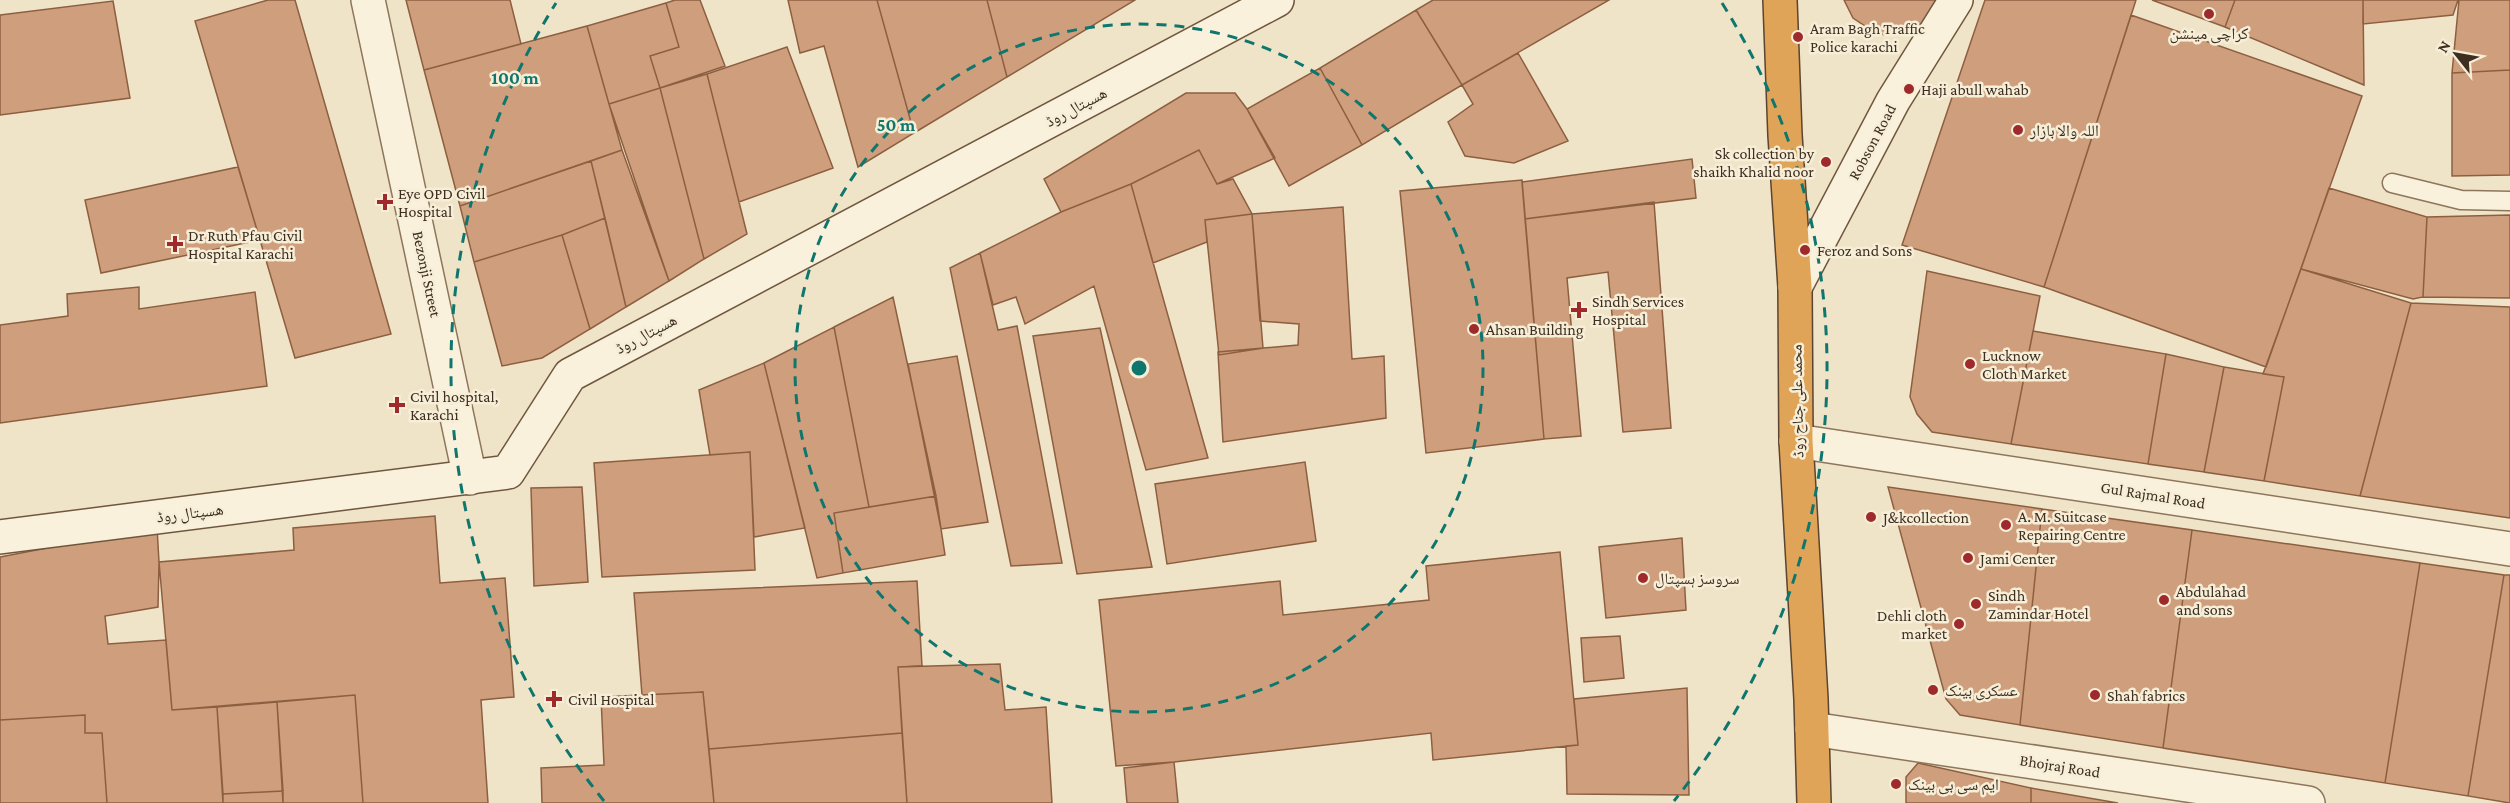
<svg xmlns="http://www.w3.org/2000/svg" width="2510" height="803" font-family="'Crimson Pro','Noto Naskh Arabic',serif">
  <style>
    .building { fill: #cf9f7d; stroke: #8d5f41; stroke-width: 1.5 }
    .lines { fill: none; stroke-linecap: round; stroke-linejoin: round }
    .lane-casing { stroke: #8d765c; stroke-width: 21 }
    .street-casing { stroke: #8d765c; stroke-width: 36 }
    .secondary-casing { stroke: #6f573f; stroke-width: 36 }
    .highway-casing { stroke: #5b4430; stroke-width: 36 }
    .lane { stroke: #faf1dc; stroke-width: 18 }
    .street { stroke: #faf1dc; stroke-width: 33 }
    .secondary { stroke: #faf1dc; stroke-width: 33 }
    .highway { stroke: #e0a458; stroke-width: 33 }
    .ring { fill: none; stroke: #0f766e; stroke-width: 3; stroke-dasharray: 10 8 }
    .poi-dot { fill: #9e2a2b; stroke: #f7eed8; stroke-width: 2 }
    .labels { text-anchor: middle; dominant-baseline: central; stroke-width: 5; stroke-linejoin: round; paint-order: stroke }
    .poi-label { font-size: 16px; fill: #3d2e20; stroke: #f7eed8; text-anchor: start }
    .street-label { font-size: 16px; fill: #3d2e20; stroke: #f7eed8 }
    .centre { fill: #0f766e; stroke: #f7eed8; stroke-width: 3 }
    .ring-label { font-size: 18px; text-anchor: middle; font-weight: bold; fill: #0f766e; stroke: #f7eed8; stroke-width: 5; stroke-linejoin: round; paint-order: stroke }
  </style>
  <rect width="100%" height="100%" fill="#f0e4c8"/>
  <!-- building -->
  <path class="building" d="M268 0H295L391 334 295 358 195 21Z
    M406 0H510L521 44 424 70Z
    M675 0H700L725 66 660 88 650 56 679 47 666 3Z
    M788 0H877L914 133 858 167 824 46 800 53Z
    M877 0H987L1007 77 914 133Z
    M987 0H1135L1007 77Z
    M1433 0H1609L1462 85 1416 10Z
    M1844 0H1941L1923 23 1904 33 1884 35 1868 28 1853 18Z
    M1985 0H2136L2044 287 1902 245Z
    M2152 0H2235L2225 27Z
    M2235 0H2363L2364 85 2225 27Z
    M2363 0H2458L2453 15 2363 24Z
    M2459 0H2510V70L2452 73Z
    M113 1 130 98 0 115V15Z
    M666 3 679 47 650 56 660 88 609 104 587 26Z
    M1416 10 1462 85 1362 145 1320 68Z
    M2131 15 2362 96 2266 367 2044 287Z
    M587 26 622 150 460 206 424 70Z
    M787 47 833 168 739 202 707 74Z
    M1518 53 1568 141 1514 163 1465 156 1448 122 1473 104 1462 85Z
    M1320 68 1362 145 1289 186 1247 109Z
    M2510 70V175L2452 176V73Z
    M707 74 747 234 704 259 660 88Z
    M660 88 704 259 669 281 609 104Z
    M1186 93H1235L1247 109 1275 158 1217 184 1199 150 1131 184 1061 212 1044 179Z
    M622 150 669 281 626 307 591 161Z
    M1199 150 1217 184 1233 179 1252 214 1205 220 1207 242 1153 263 1131 184Z
    M1692 159 1696 198 1525 219 1522 182Z
    M591 161 605 218 562 235 474 262 460 206Z
    M238 167 260 240 101 273 85 200Z
    M1522 180 1544 439 1426 453 1400 191Z
    M1131 184 1208 458 1146 470 1094 286 1025 324 1016 297 993 305 980 253 1061 212Z
    M2329 188 2427 217 2423 297 2413 299 2301 269Z
    M1654 202 1671 428 1623 432 1608 272 1567 278 1581 436 1544 439 1525 219Z
    M1343 207 1352 359 1384 356 1386 418 1223 442 1218 352 1298 345 1299 324 1260 321 1252 214Z
    M1252 214 1263 348 1219 355 1205 220Z
    M2510 215V298L2423 297 2427 217Z
    M605 218 626 307 590 329 562 235Z
    M562 235 590 329 542 358 502 366 474 262Z
    M980 253 998 330 1017 326 1062 563 1011 566 950 268Z
    M2301 269 2411 303 2360 496 2264 481 2284 377 2263 374Z
    M1927 271 2040 296 2011 444 1932 432 1917 414 1910 397Z
    M139 287V309L255 292 267 386 0 423V325L68 316 67 294Z
    M893 297 936 496 869 507 834 327Z
    M2411 303 2510 307V518L2360 496Z
    M834 327 869 507 834 513 843 573 817 578 764 363Z
    M1100 328 1152 567 1077 574 1033 336Z
    M2033 331 2166 354 2148 464 2011 444Z
    M2166 354 2224 367 2204 472 2148 464Z
    M957 356 988 522 941 529 908 364Z
    M764 363 805 528 754 537 750 452 710 455 699 390Z
    M2224 367 2284 377 2264 481 2204 472Z
    M750 452 755 570 602 577 594 463Z
    M1305 462 1316 541 1167 564 1155 484Z
    M582 487 588 582 534 586 531 488Z
    M1888 487 2042 509 2020 725 1960 715 1946 699Z
    M936 496 945 555 843 573 834 513Z
    M2042 509 2192 530 2163 748 2020 725Z
    M435 516 440 583 505 578 514 697 481 700 488 803H363L355 695 172 710 159 562 294 550 293 528Z
    M157 527 159 562 158 607 105 616 108 644 166 640 172 710 217 707 223 803H107L102 733H85V715L0 720V557Z
    M2192 530 2420 563 2385 783 2163 748Z
    M1682 538 1686 610 1606 618 1599 547Z
    M1560 552 1578 745 1433 760 1431 733 1174 762 1116 766 1099 600 1280 581 1283 615 1429 600 1426 566Z
    M2420 563 2504 575 2468 796 2385 783Z
    M2504 575H2510V803L2468 796Z
    M917 581 922 666 898 667 902 733 709 749 703 692 642 695 634 593Z
    M1620 636 1624 678 1584 682 1581 638Z
    M1000 664 1005 710 1046 707 1052 803H907L898 667Z
    M1687 688 1689 795 1567 794 1566 746 1578 745 1574 699Z
    M703 692 714 803H542L541 768 604 765 601 697Z
    M355 695 363 803H283L277 702Z
    M277 702 283 791 223 794 217 707Z
    M85 715V733H102L107 803H0V720Z
    M902 733 907 803H714L709 749Z
    M1174 762 1178 803H1127L1124 768Z
    M1918 763 2031 788V803H1906V777Z
    M2031 788 2118 803H2031Z
    M283 791V803H223V794Z"/>
  <g class="lines">
    <!-- lane casing -->
    <g class="lane-casing">
      <path id="lane" d="M2392 183 2461 200 2510 201"/>
    </g>
    <!-- street casing -->
    <g class="street-casing">
      <path id="street" d="M368 0 470 478
        M1796 441 2510 549
        M1812 729 2308 803"/>
    </g>
    <!-- secondary casing -->
    <g class="secondary-casing">
      <path id="secondary" d="M1795 287 1893 101 1956 0
        M0 537 508 472 570 375 1277 0"/>
    </g>
    <!-- highway casing -->
    <g class="highway-casing">
      <path id="highway" d="M1780 0 1785 135 1795 287 1796 441 1811 699 1814 803"/>
    </g>
    <!-- lane -->
    <use href="#lane" class="lane"/>
    <!-- street -->
    <use href="#street" class="street"/>
    <!-- secondary -->
    <use href="#secondary" class="secondary"/>
    <!-- highway -->
    <use href="#highway" class="highway"/>
  </g>
  <!-- distance rings -->
  <g class="ring">
    <circle cx="1139" cy="368" r="344"/>
    <path d="M604 801A688 688 0 0 1 556 3M1722 3A688 688 0 0 1 1674 801"/>
  </g>
  <!-- markers -->
  <g class="poi-dot">
    <circle cx="2209" cy="14" r="6"/>
    <circle cx="1798" cy="37" r="6"/>
    <circle cx="1909" cy="89" r="6"/>
    <circle cx="2018" cy="130" r="6"/>
    <circle cx="1826" cy="162" r="6"/>
    <path d="M382 193h6v6h6v6h-6v6h-6v-6h-6v-6h6z"/>
    <path d="M172 235h6v6h6v6h-6v6h-6v-6h-6v-6h6z"/>
    <circle cx="1805" cy="250" r="6"/>
    <path d="M1576 301h6v6h6v6h-6v6h-6v-6h-6v-6h6z"/>
    <circle cx="1474" cy="329" r="6"/>
    <circle cx="1970" cy="364" r="6"/>
    <path d="M394 396h6v6h6v6h-6v6h-6v-6h-6v-6h6z"/>
    <circle cx="1871" cy="517" r="6"/>
    <circle cx="2006" cy="525" r="6"/>
    <circle cx="1968" cy="558" r="6"/>
    <circle cx="1643" cy="578" r="6"/>
    <circle cx="2164" cy="600" r="6"/>
    <circle cx="1976" cy="604" r="6"/>
    <circle cx="1959" cy="624" r="6"/>
    <circle cx="1933" cy="690" r="6"/>
    <circle cx="2095" cy="695" r="6"/>
    <path d="M551 690h6v6h6v6h-6v6h-6v-6h-6v-6h6z"/>
    <circle cx="1896" cy="784" r="6"/>
  </g>
  <g class="labels">
    <!-- poi labels -->
    <g class="poi-label">
      <text x="1810" y="28">Aram Bagh Traffic<tspan x="1810" dy="18">Police karachi</tspan></text>
      <text x="2209" y="33" text-anchor="middle">کراچی مینشن</text>
      <text x="1921" y="89">Haji abull wahab</text>
      <text x="2030" y="130">اللہ والا بازار</text>
      <text x="1814" y="153" text-anchor="end">Sk collection by<tspan x="1814" dy="18">shaikh Khalid noor</tspan></text>
      <text x="398" y="193">Eye OPD Civil<tspan x="398" dy="18">Hospital</tspan></text>
      <text x="188" y="235">Dr Ruth Pfau Civil<tspan x="188" dy="18">Hospital Karachi</tspan></text>
      <text x="1817" y="250">Feroz and Sons</text>
      <text x="1592" y="301">Sindh Services<tspan x="1592" dy="18">Hospital</tspan></text>
      <text x="1486" y="329">Ahsan Building</text>
      <text x="1982" y="355">Lucknow<tspan x="1982" dy="18">Cloth Market</tspan></text>
      <text x="410" y="396">Civil hospital,<tspan x="410" dy="18">Karachi</tspan></text>
      <text x="2018" y="516">A. M. Suitcase<tspan x="2018" dy="18">Repairing Centre</tspan></text>
      <text x="1883" y="517">J&amp;kcollection</text>
      <text x="1980" y="558">Jami Center</text>
      <text x="1655" y="578">سروسز ہسپتال</text>
      <text x="2176" y="591">Abdulahad<tspan x="2176" dy="18">and sons</tspan></text>
      <text x="1988" y="595">Sindh<tspan x="1988" dy="18">Zamindar Hotel</tspan></text>
      <text x="1947" y="615" text-anchor="end">Dehli cloth<tspan x="1947" dy="18">market</tspan></text>
      <text x="1945" y="690">عسکری بینک</text>
      <text x="2107" y="695">Shah fabrics</text>
      <text x="568" y="699">Civil Hospital</text>
      <text x="1908" y="784">ایم سی بی بینک</text>
    </g>
    <!-- street labels -->
    <g class="street-label">
      <text transform="translate(1076 107) rotate(-28)">ھسپتال روڈ</text>
      <text transform="translate(1872 142) rotate(-62)">Robson Road</text>
      <text transform="translate(427 274) rotate(78)">Bezonji Street</text>
      <text transform="translate(646 334) rotate(-28)">ھسپتال روڈ</text>
      <text transform="translate(1797 401) rotate(-91)">محمد علی جناح روڈ</text>
      <text transform="translate(2153 495) rotate(9)">Gul Rajmal Road</text>
      <text transform="translate(190 513) rotate(-7)">ھسپتال روڈ</text>
      <text transform="translate(2060 766) rotate(9)">Bhojraj Road</text>
    </g>
  </g>
  <circle cx="1139" cy="368" r="9" class="centre"/>
  <g class="ring-label">
    <text x="515" y="84">100 m</text>
    <text x="896" y="131">50 m</text>
  </g>
  <!-- north arrow -->
  <g transform="translate(2456 54) rotate(301)" stroke="#f7eed8" stroke-width="4.5" paint-order="stroke">
  <path d="M0-4.5L10 22L0 15L-10 22Z" fill="#3d2e20"/>
  <text y="-9" font-size="16" font-weight="bold" text-anchor="middle" fill="#3d2e20">N</text>
  </g>
</svg>
